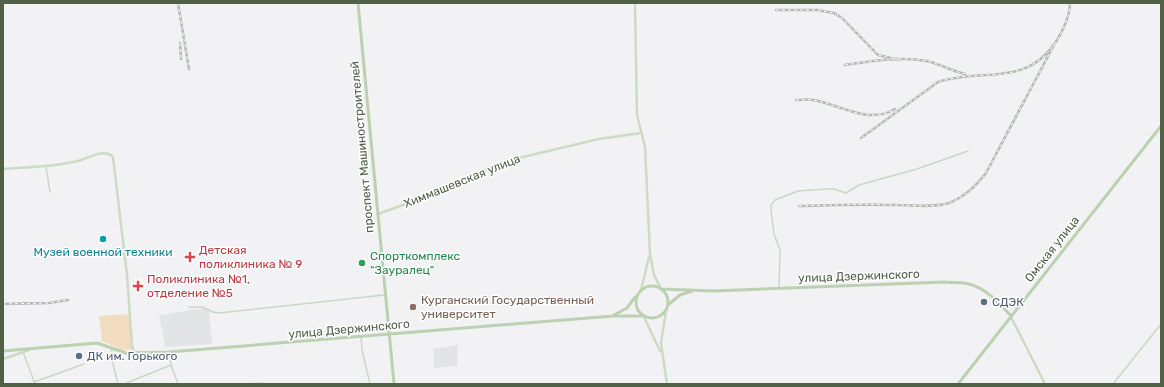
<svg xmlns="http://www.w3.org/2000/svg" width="1164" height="387" font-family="Rubik,sans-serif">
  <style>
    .education { fill: #e3e4e5 }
    .green { fill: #f2dcc0 }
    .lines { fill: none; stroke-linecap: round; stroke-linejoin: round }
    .street { stroke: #cbd7c5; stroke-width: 1.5 }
    .secondary { stroke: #cbdbc4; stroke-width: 2.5 }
    .primary { stroke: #bcd1b1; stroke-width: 3 }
    .rail-casing { stroke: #b4bab2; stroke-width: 2.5 }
    .rail { stroke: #fff; stroke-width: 1; stroke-dasharray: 3; stroke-linecap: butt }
    .culture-dot { fill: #0f9aa8; stroke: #fff; stroke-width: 1.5 }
    .health-dot { fill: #e0444e; stroke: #fff; stroke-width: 1.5 }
    .leisure-dot { fill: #2e9e5b; stroke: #fff; stroke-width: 1.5 }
    .service-dot { fill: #5c6f8a; stroke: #fff; stroke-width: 1.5 }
    .education-dot { fill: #8d6e63; stroke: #fff; stroke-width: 1.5 }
    .labels { text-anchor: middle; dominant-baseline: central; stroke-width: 3; stroke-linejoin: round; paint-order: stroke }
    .street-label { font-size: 12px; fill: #516148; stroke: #fff }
    .health-label { font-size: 12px; fill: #be3a42; stroke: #fff; text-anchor: start }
    .culture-label { font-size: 12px; fill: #0d838f; stroke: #fff }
    .leisure-label { font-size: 12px; fill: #27864d; stroke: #fff; text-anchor: start }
    .education-label { font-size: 12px; fill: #785e54; stroke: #fff; text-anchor: start }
    .service-label { font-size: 12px; fill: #4e5e75; stroke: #fff; text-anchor: start }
  </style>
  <rect width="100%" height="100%" fill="#f2f2f4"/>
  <!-- education -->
  <path class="education" d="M204 308 209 311 212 344 165 347 159 315Z
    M458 345 457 366 434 368 433 349Z"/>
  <!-- green -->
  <path class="green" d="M130 314 132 350H122L102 341 99 316Z"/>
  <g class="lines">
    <!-- street -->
    <path class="street" d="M46 167 50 192
      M779 288 780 250 774 234 771 210V205L775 200 798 191 826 189H834L846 193 859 185 917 169 968 151
      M189 307H202L213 312 219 313 384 295
      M361 337 362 350 370 384
      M112 349V360L118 384
      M23 352 35 384
      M169 352 171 365 178 384
      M34 382 84 364
      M124 384 171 365
      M245 384 262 383
      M1113 384 1161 324"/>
    <!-- secondary -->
    <path class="secondary" d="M635 3 637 115 645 147 650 254 654 275 661 289
      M3 169C28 167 54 167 78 161 89 158 104 148 113 157L127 275 132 345 134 353
      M378 214 403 205 506 161 599 139 641 133
      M641 290 649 257
      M666 311 661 343 667 384
      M644 317 660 351
      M1011 317 1045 384
      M3 359 29 350"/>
    <!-- primary -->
    <path class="primary" d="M358 3 394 384
      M636 302a16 16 0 1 1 32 0a16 16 0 1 1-32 0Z
      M661 289 713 291 944 282C952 283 962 282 969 284 986 288 1000 304 1011 316
      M668 305 680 295 692 291
      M614 315 627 308 635 297
      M3 351 97 343 126 353 169 352 613 316H642
      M958 384 1161 126"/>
    <!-- rail casing -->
    <g class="rail-casing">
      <path id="rail" d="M178 3 189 69
        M776 10H817L834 13 842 18 878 55 899 60
        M180 43 181 59
        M845 65C871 61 901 56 927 61 940 64 952 71 965 74
        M796 100C802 100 809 99 814 100 841 105 869 125 895 109
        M861 138 938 82C983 67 1026 89 1057 40 1063 31 1070 15 1070 3
        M799 206C832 205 864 204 897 205 914 205 932 208 949 203 965 197 976 186 986 173L1055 43
        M3 304 49 303 68 300"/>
    </g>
    <!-- rail -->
    <use href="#rail" class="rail"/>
  </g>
  <!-- markers -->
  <circle class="culture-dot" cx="103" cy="239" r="4"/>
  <g class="health-dot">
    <path d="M188 251h4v4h4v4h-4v4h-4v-4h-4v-4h4z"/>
    <path d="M136 280h4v4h4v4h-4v4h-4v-4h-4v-4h4z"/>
  </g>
  <circle class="leisure-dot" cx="362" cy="263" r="4"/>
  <g class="service-dot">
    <circle cx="984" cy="302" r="4"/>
    <circle cx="79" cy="356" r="4"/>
  </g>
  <circle class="education-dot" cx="413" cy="307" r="4"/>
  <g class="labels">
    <!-- street labels -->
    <g class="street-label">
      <text transform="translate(362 147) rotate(-95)">проспект Машиностроителей</text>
      <text transform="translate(462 181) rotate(-22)">Химмашевская улица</text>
      <text transform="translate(1052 249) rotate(-52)">Омская улица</text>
      <text transform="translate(859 276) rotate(-2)">улица Дзержинского</text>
      <text transform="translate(349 329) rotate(-5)">улица Дзержинского</text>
    </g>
    <!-- health labels -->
    <g class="health-label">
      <text x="199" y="250">Детская<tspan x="199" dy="14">поликлиника № 9</tspan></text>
      <text x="147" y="279">Поликлиника №1,<tspan x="147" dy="14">отделение №5</tspan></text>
    </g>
    <!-- culture labels -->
    <g class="culture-label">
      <text x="103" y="252">Музей военной техники</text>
    </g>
    <!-- leisure labels -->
    <g class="leisure-label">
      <text x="370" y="256">Спорткомплекс<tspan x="370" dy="14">"Зауралец"</tspan></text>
    </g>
    <!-- education labels -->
    <g class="education-label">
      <text x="421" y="300">Курганский Государственный<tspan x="421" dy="14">университет</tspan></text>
    </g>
    <!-- service labels -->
    <g class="service-label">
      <text x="992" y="302">СДЭК</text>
      <text x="87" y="356">ДК им. Горького</text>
    </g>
  </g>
  <!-- border -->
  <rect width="1164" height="387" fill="none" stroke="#516148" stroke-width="8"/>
</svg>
